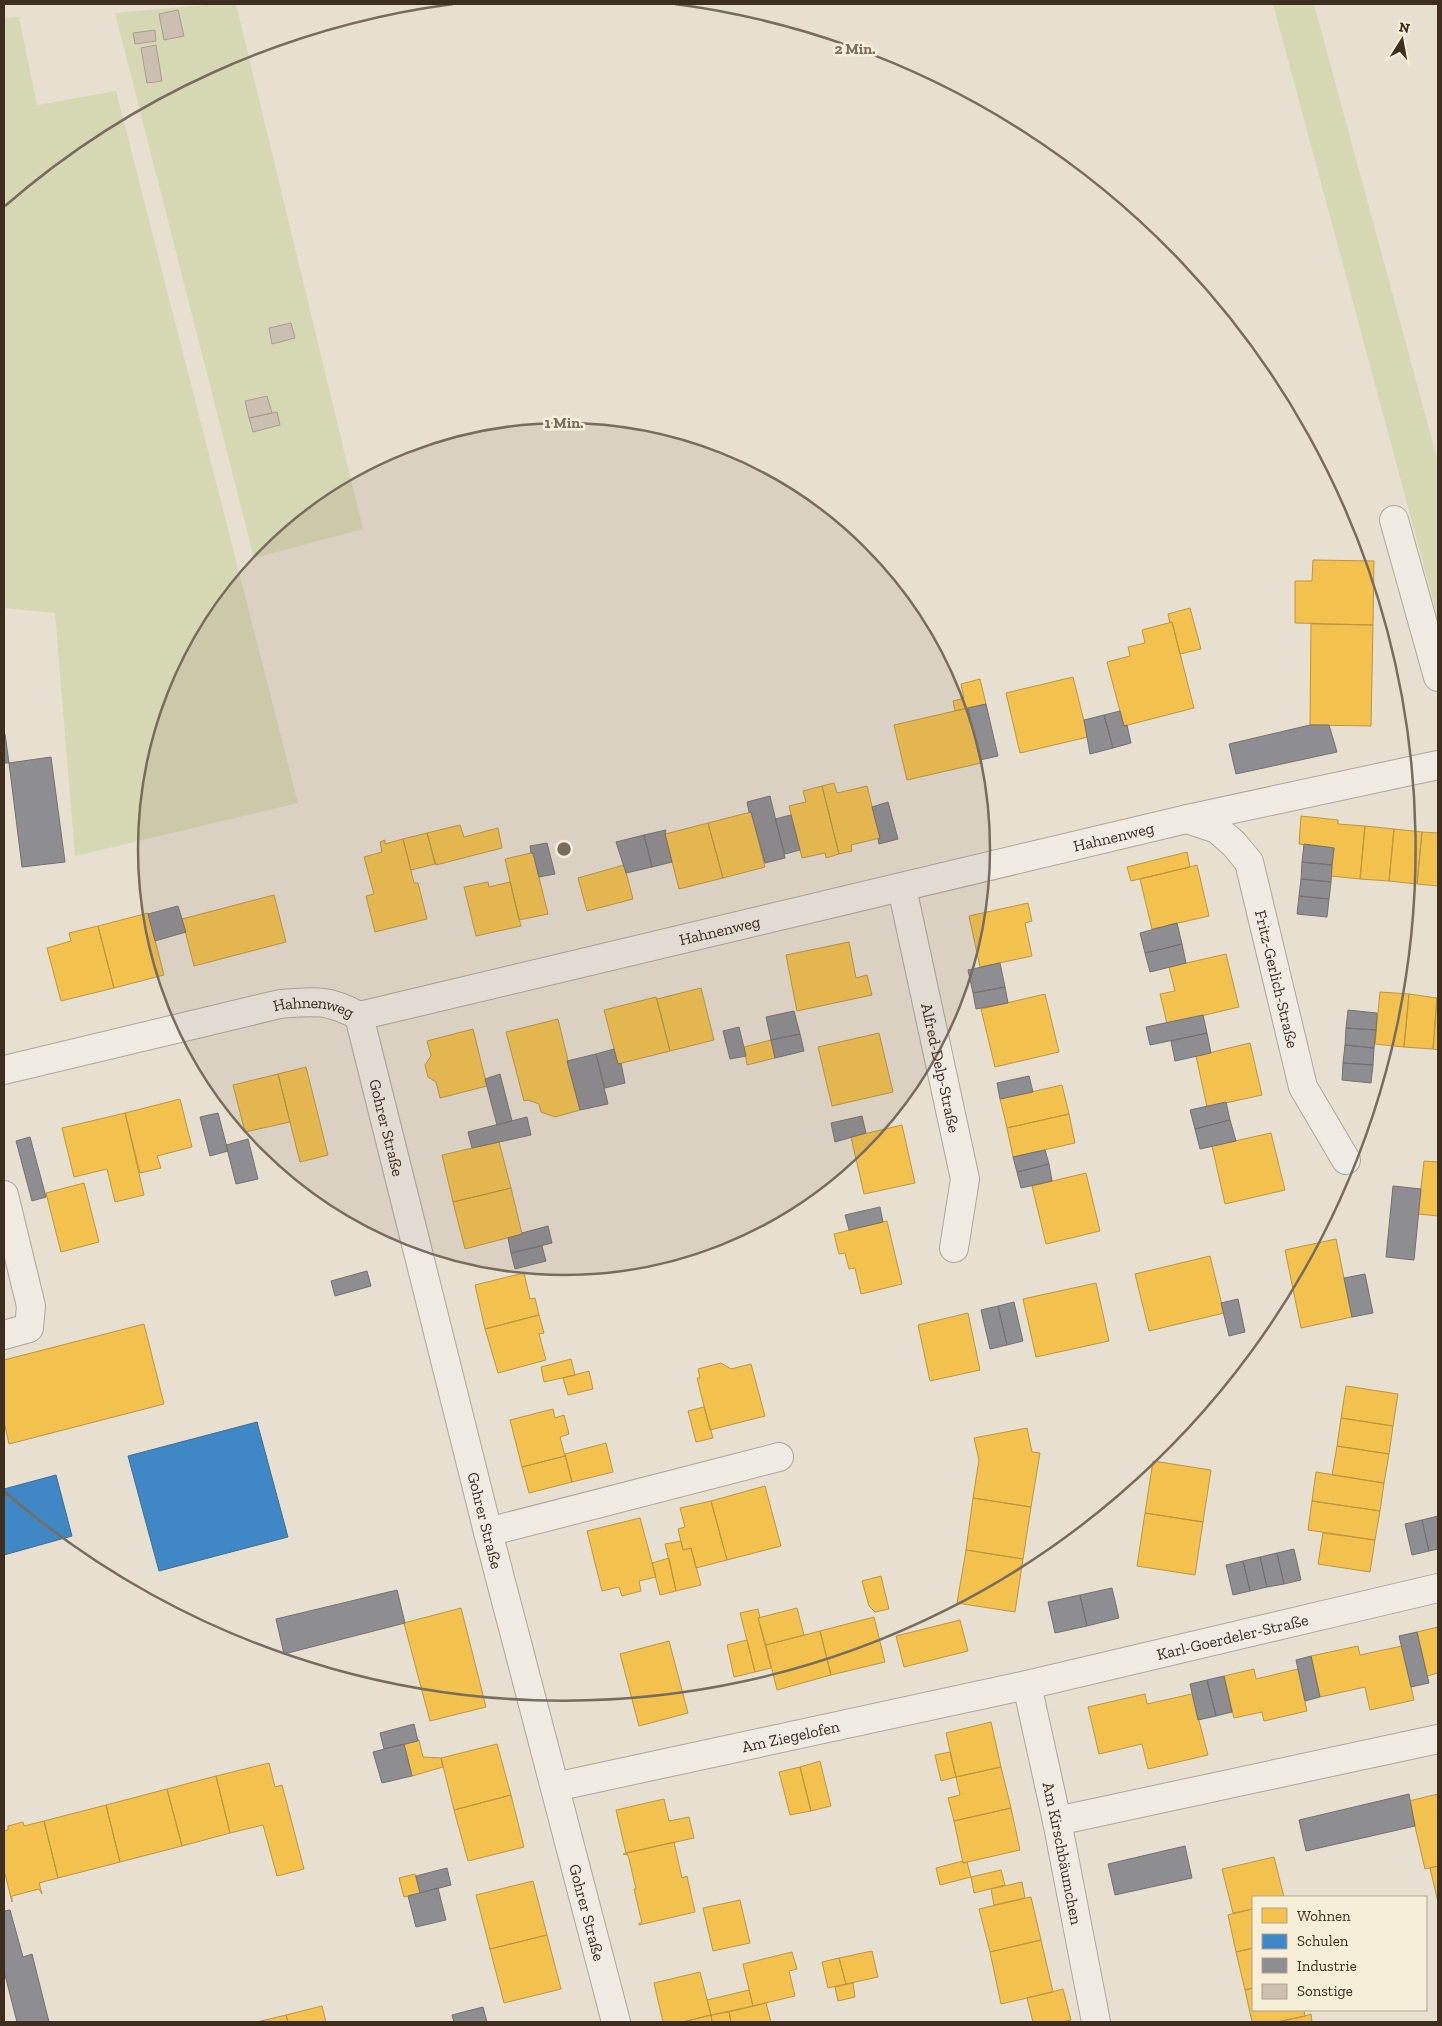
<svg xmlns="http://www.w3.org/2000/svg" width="1442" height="2026" font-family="'Zilla Slab',serif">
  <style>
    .green { fill: #d6d7b3 }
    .homes { fill: #f2c14e; stroke: #bc9540 }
    .schools { fill: #3f88c5; stroke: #3e6d94 }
    .industry { fill: #8d8d92; stroke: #757070 }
    .building { fill: #cbbfb2; stroke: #a89c90 }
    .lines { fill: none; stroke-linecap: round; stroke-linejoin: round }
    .minor-casing { stroke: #ada599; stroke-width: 30 }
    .minor { stroke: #efebe3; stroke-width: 28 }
    .ring { fill: none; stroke: #786c5e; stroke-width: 2.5 }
    .labels { text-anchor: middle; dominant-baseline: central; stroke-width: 5; stroke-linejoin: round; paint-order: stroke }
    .street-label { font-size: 16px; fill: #3d2e20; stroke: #f7eed8 }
    .centre { fill: #786c5e; stroke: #f7eed8; stroke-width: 2.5 }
    .ring-label { font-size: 15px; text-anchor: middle; font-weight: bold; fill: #786c5e; stroke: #f7eed8; stroke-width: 5; stroke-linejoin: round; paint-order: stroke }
  </style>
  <rect width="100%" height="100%" fill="#e7e0d1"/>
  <!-- green -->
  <path class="green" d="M217 4H236L363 529 254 558 115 13Z
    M1273 4H1314L1438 462V619Z
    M19 17 37 105 116 91 298 803 75 856 55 613 4 608V18Z"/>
  <!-- homes -->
  <path class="homes" d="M1313 560 1374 561 1373 625 1295 623V581H1312Z
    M1190 608 1201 649 1180 654 1172 622 1170 623 1168 614Z
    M1172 622 1194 708 1124 726 1107 662 1130 656 1128 647 1145 643 1142 630Z
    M1311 624 1373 625 1371 726 1310 725Z
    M1073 677 1088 737 1020 753 1006 693Z
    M980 679 986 704 955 711 953 701 964 698 961 684Z
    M968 708 981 763 907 780 894 725Z
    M834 783 837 793 867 786 880 838 851 845 852 851 839 854 822 786Z
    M822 786 839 854 826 858 825 853 802 858 789 806 806 802 803 791Z
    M751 812 765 867 723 878 708 823Z
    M1301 816 1338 820V824L1365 826 1360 879 1331 876 1334 848 1299 844Z
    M708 823 723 878 679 889 665 834Z
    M460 825 464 837 498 828 502 848 436 865 427 833Z
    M1365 826 1394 829 1389 881 1360 879Z
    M1394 829 1422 832 1417 884 1389 881Z
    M1422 832 1438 833V886L1417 884Z
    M427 833 435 864 411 870 403 839Z
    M403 839 414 883H418L427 919 375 932 366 896 374 894 364 857 382 852 380 842 385 840V844Z
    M1187 852 1190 867 1131 881 1127 867Z
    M531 853H533L548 914 519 920 505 859Z
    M624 865 633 899 587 911 578 878Z
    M1197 865 1209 916 1152 929 1140 879Z
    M488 882 489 887 510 882 521 926 476 936 464 887Z
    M274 895 286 942 194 966 182 919Z
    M1028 903 1032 921 1025 923 1032 956 980 967 969 916Z
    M148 913 164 975 114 988 98 926Z
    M98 926 114 988 61 1001 47 948 71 941 69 933Z
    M849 942 856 978 867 975 872 995 797 1011 786 955Z
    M1226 954 1239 1007 1167 1024 1160 994 1175 991 1169 967Z
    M701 988 714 1040 670 1051 657 999Z
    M1380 992 1409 994 1404 1047 1375 1044Z
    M1045 994 1059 1052 995 1067 981 1009Z
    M1409 994 1437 998 1433 1049 1404 1047Z
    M656 997 670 1051 618 1064 604 1010Z
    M1437 998H1438V1050L1433 1049Z
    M558 1019 580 1110 555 1117 541 1112 539 1104 528 1100 524 1101 506 1032Z
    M473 1029 487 1086 440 1098 436 1082 428 1077 425 1065 431 1056 427 1041Z
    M879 1033 893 1092 832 1106 818 1047Z
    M771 1040 775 1058 747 1065 744 1047Z
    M1250 1043 1262 1095 1207 1107 1196 1056Z
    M306 1067 328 1155 300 1162 278 1074Z
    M278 1074 290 1122 245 1132 233 1085Z
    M1062 1085 1069 1114 1007 1128 1000 1099Z
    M180 1099 192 1147 157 1156 161 1168 140 1173 125 1113Z
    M125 1113 144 1195 115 1202 107 1169 74 1177 62 1128Z
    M1069 1114 1075 1143 1013 1157 1007 1128Z
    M902 1125 915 1183 864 1194 851 1137Z
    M1271 1133 1285 1190 1225 1204 1212 1146Z
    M499 1142 511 1188 453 1202 442 1155Z
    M1424 1161 1438 1162V1216L1418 1214Z
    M1086 1173 1100 1231 1046 1244 1032 1186Z
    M84 1183 99 1242 61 1252 46 1193Z
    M511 1188 522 1234 465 1249 453 1202Z
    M887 1221 902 1284 861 1294 855 1268 849 1269 845 1253 839 1254 834 1234Z
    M1336 1239 1352 1317 1301 1328 1285 1250Z
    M1210 1256 1224 1313 1149 1331 1135 1274Z
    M524 1273 530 1299 535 1298 539 1315 485 1329 475 1285Z
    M1096 1283 1109 1341 1036 1357 1023 1299Z
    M968 1313 980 1370 930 1381 918 1325Z
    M539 1315 544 1333 539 1334 546 1360 498 1373 485 1329Z
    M144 1324 164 1404 9 1444 4 1422V1360Z
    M571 1359 575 1375 544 1382 541 1367Z
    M721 1363 731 1369 751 1364 765 1416 710 1430 697 1378H700L698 1369Z
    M589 1371 593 1389 568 1395 563 1378Z
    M1346 1386 1398 1394 1393 1426 1341 1418Z
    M704 1407 713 1438 696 1442 688 1411Z
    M553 1409 555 1418 564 1415 569 1434 560 1437 565 1456 522 1467 510 1420Z
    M1341 1418 1393 1426 1389 1454 1337 1446Z
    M1027 1428 1032 1452 1040 1453 1031 1507 973 1498 979 1460 974 1438Z
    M606 1443 613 1472 572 1482 565 1454Z
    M1337 1446 1389 1454 1384 1483 1332 1475Z
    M565 1456 572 1482 529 1493 522 1467Z
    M1153 1461 1211 1470 1203 1522 1145 1513Z
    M1316 1472 1384 1483 1380 1511 1312 1501Z
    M765 1486 781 1546 727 1560 711 1501Z
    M973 1498 1031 1507 1023 1559 966 1550Z
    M711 1501 727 1560 696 1568 691 1548 683 1550 678 1529 685 1527 680 1508Z
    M1312 1501 1380 1511 1375 1540 1308 1530Z
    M1145 1513 1203 1522 1195 1575 1137 1566Z
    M640 1518 656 1577 639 1581 641 1591 622 1596 619 1587 602 1591 587 1531Z
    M1323 1533 1375 1540 1370 1572 1318 1564Z
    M681 1541 683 1550 691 1548 701 1585 676 1591 665 1544Z
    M966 1550 1023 1559 1015 1612 957 1603Z
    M669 1558 676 1591 660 1595 652 1563Z
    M881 1576 889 1609 875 1612 869 1606 862 1581Z
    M461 1608 486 1707 430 1721 404 1623Z
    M797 1608 804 1635 766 1645 758 1618Z
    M758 1609 760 1618H758L771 1668 755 1672 740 1613Z
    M874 1617 885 1662 831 1675 820 1631Z
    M960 1620 968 1651 904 1667 896 1636Z
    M1438 1627V1673L1427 1676 1417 1632Z
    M820 1631 831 1675 777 1690 766 1645Z
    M747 1640 755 1672 734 1677 727 1645Z
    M669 1641 688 1713 639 1726 620 1654Z
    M1358 1646 1360 1655 1402 1646 1414 1700 1370 1710 1365 1687 1320 1697 1311 1656Z
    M1254 1669 1256 1679 1298 1669 1307 1711 1264 1721 1262 1712 1234 1718 1224 1676Z
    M1145 1694 1147 1704 1192 1694 1208 1755 1148 1769 1142 1744 1099 1754 1088 1707Z
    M991 1722 1001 1767 956 1777 946 1733Z
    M419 1740 423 1757 441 1758 443 1767 412 1776 404 1744Z
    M497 1744 511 1795 454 1810 441 1758Z
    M950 1752 956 1777 941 1781 935 1755Z
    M820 1761 831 1806 811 1811 800 1767Z
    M269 1763 275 1787 282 1785 304 1869 277 1876 263 1825 230 1833 216 1776Z
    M800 1767 811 1811 790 1815 779 1772Z
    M1001 1767 1011 1808 954 1821 948 1798 960 1795 956 1777Z
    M216 1776 230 1833 182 1846 167 1789Z
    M167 1789 182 1846 120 1862 106 1805Z
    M1438 1794V1866L1425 1869 1409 1801Z
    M511 1795 524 1847 468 1861 454 1810Z
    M664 1799 669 1821 689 1817 694 1838 626 1853 616 1810Z
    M106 1805 120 1862 58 1878 44 1821Z
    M1011 1808 1020 1850 963 1863 954 1821Z
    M44 1821 58 1878 39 1883 42 1894 39 1889 12 1896V1902L4 1870V1831L8 1830V1826L23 1822 24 1826Z
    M674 1842 682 1878 687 1876 695 1912 639 1925V1923H642L634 1889H636L628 1855 623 1854Z
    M1274 1857 1284 1897H1253V1909L1233 1913 1222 1869Z
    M963 1861V1863L967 1862 971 1877 940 1885 936 1868Z
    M1438 1866V1902L1430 1868Z
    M1001 1870 1005 1885 974 1893 971 1877Z
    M415 1874 420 1893 404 1897 399 1878Z
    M533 1881 547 1935 490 1949 476 1895Z
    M1022 1882 1025 1898 994 1905 991 1889Z
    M1031 1897 1041 1940 990 1952 979 1909Z
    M740 1900 750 1943 713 1951 703 1908Z
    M1253 1909V1948L1236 1952 1228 1915Z
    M547 1935 561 1989 504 2003 490 1949Z
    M1041 1940 1053 1992 1001 2004 990 1952Z
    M1253 1948V1988L1245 1990 1236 1952Z
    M872 1951 878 1977 846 1984 839 1958Z
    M792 1952 797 1969 789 1971 795 1996 753 2006 743 1964Z
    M839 1958 846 1984 828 1988 822 1962Z
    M700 1972 711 2015 683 2022H663L654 1983Z
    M853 1983 855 1997 838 2001 835 1987Z
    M1253 1988V2010H1304L1305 2016 1277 2022H1252L1245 1990Z
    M1063 1989 1071 2020 1062 2022H1033L1027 1998Z
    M749 1990 753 2006 711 2015 707 2000Z
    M766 2003 771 2022H731L729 2012Z
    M322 2006 326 2022H288L286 2015Z
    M729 2012 731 2022H712L711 2015Z
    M1311 2014 1312 2022H1277L1305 2016Z
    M286 2015 288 2022H257Z
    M711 2015 712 2022H683Z"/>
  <!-- schools -->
  <path class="schools" d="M257 1422 288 1537 159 1571 128 1456Z
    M56 1475 72 1536 4 1555V1489Z"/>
  <!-- industry -->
  <path class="industry" d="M986 704 998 756 980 760 968 708Z
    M1120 711 1124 726 1127 725 1131 743 1113 748 1104 715Z
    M1104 715 1113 748 1090 754 1084 720Z
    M1310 725H1329L1337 752 1236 774 1229 744Z
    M4 734H5L9 763H4Z
    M51 757 65 862 22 867 9 763Z
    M770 796 785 858 765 863 751 812H749L747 802Z
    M888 802 898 839 879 844 878 839 880 838 872 807Z
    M791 815 800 850 785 854 775 819Z
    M666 830 665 834 672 862 652 867 644 835Z
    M644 835 652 867 626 873 616 842Z
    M547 843 555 874 539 877 533 853H531L530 846Z
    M1304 844 1334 848 1332 865 1302 862Z
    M1302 862 1332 865 1331 882 1301 879Z
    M1301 879 1331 882 1329 899 1299 896Z
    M1299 896 1329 899 1327 917 1297 914Z
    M178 906 186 932 155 941 148 914Z
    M1177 923 1182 944 1145 953 1140 933Z
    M1182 944 1186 963 1150 972 1145 953Z
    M1000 963 1005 987 973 993 968 970Z
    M1005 987 1008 1003 976 1009 973 993Z
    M1348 1010 1377 1013 1376 1030 1346 1028Z
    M794 1011 800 1034 771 1040 766 1017Z
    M1203 1015 1207 1033 1150 1045 1146 1027Z
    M739 1027 746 1056 730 1059 723 1031Z
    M1346 1028 1376 1030 1374 1048 1345 1045Z
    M1207 1033 1211 1053 1175 1061 1171 1041Z
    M800 1034 804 1051 775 1058 771 1040Z
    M1345 1045 1374 1048 1373 1065 1343 1063Z
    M614 1049 618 1064 621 1063 625 1083 605 1088 596 1054Z
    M596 1054 608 1104 580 1110 567 1061Z
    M1343 1063 1373 1065 1371 1083 1342 1080Z
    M500 1074 512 1121 497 1125 485 1079Z
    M1029 1076 1033 1092 1000 1099 997 1083Z
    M1226 1102 1230 1120 1195 1129 1190 1110Z
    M218 1113 228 1151 210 1156 200 1117Z
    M862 1116 866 1133 835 1142 831 1123Z
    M527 1117 531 1135 472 1148 468 1132Z
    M1230 1120 1236 1141 1200 1149 1195 1129Z
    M30 1137 46 1197 32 1201 16 1141Z
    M248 1139 258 1179 236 1184 226 1145Z
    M1045 1150 1049 1164 1017 1172 1013 1157Z
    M1049 1164 1052 1181 1021 1188 1017 1172Z
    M1393 1186 1421 1189 1414 1260 1386 1257Z
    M880 1207 883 1222 849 1230 845 1215Z
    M548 1226 552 1243 511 1253 508 1238 522 1234V1233Z
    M542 1246 546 1261 515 1269 511 1253Z
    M367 1271 371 1286 335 1296 331 1281Z
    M1365 1274 1373 1313 1352 1317 1344 1278Z
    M1238 1299 1245 1332 1229 1336 1221 1303Z
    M1014 1302 1023 1341 1007 1345 998 1306Z
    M998 1306 1007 1345 990 1349 981 1310Z
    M1438 1516V1549L1429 1551 1422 1520Z
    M1422 1520 1429 1551 1412 1555 1405 1524Z
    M1294 1549 1301 1580 1284 1584 1277 1553Z
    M1277 1553 1284 1584 1267 1587 1260 1557Z
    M1260 1557 1267 1587 1250 1591 1243 1561Z
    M1243 1561 1250 1591 1233 1595 1226 1565Z
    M1112 1588 1119 1618 1087 1626 1080 1595Z
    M397 1590 405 1623 284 1654 276 1619Z
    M1080 1595 1087 1626 1055 1633 1048 1602Z
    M1417 1632 1429 1683 1411 1687 1399 1636Z
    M1311 1656 1320 1697 1305 1701 1296 1660Z
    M1224 1676 1232 1712 1216 1716 1207 1680Z
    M1207 1680 1216 1716 1198 1720 1190 1684Z
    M414 1724 418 1741 384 1749 380 1733Z
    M404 1744 412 1776 382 1783 373 1752Z
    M1409 1794 1415 1826 1306 1851 1299 1820Z
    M1185 1846 1192 1878 1115 1895 1108 1864Z
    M447 1868 451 1885 420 1893 416 1876Z
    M438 1888 446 1920 416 1927 408 1896Z
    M10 1910 23 1957 32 1954 49 2022H17L4 1971V1911Z
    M483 2007 487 2022H454L452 2015Z"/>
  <!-- building -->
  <path class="building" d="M178 10 184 36 164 40 159 14Z
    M155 30 156 41 135 44 133 33Z
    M156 45 162 81 147 83 141 48Z
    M291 323 295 338 272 344 269 328Z
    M267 396 272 413 249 418 245 401Z
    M277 412 280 425 253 432 249 418Z"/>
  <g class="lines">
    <!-- minor casing -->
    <g class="minor-casing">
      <g id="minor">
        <path d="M1394 520 1438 677"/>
        <path id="s1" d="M1187 819 1217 829 1234 844 1249 862 1303 1087 1346 1160"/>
        <path id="s2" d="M902 888 965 1179 954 1248"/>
        <path id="s3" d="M359 1016 488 1532 616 2022"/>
        <path id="s4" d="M4 1070 280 1004C314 1001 328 999 359 1016L1187 819 1438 765"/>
        <path d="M4 1195 31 1306 29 1328 4 1335"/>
        <path d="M488 1532 779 1457"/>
        <path id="s5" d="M1027 1685 1057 1821 1096 2022"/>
        <path id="s6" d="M555 1787 1027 1685 1438 1588"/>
        <path d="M1057 1821 1438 1739"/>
      </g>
    </g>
    <!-- minor -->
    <use href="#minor" class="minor"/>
  </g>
  <!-- distance rings -->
  <circle cx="564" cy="849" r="426" fill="#786c5e" fill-opacity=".12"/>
  <g class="ring">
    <circle cx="564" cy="849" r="426"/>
    <path d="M5 206A852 852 0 0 1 453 4M675 4A852 852 0 1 1 5 1492"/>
  </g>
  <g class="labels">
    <!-- street labels -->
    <g class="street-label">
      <text stroke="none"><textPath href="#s4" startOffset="1141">Hahnenweg</textPath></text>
      <text stroke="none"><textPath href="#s4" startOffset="736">Hahnenweg</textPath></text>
      <text stroke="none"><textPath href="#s1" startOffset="198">Fritz-Gerlich-Straße</textPath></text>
      <text stroke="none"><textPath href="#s4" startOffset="318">Hahnenweg</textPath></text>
      <text stroke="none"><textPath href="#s2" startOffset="184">Alfred-Delp-Straße</textPath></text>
      <text stroke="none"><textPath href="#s3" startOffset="115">Gohrer Straße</textPath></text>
      <text stroke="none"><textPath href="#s3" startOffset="520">Gohrer Straße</textPath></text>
      <text stroke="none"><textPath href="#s6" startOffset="694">Karl-Goerdeler-Straße</textPath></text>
      <text stroke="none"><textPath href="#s6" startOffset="241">Am Ziegelofen</textPath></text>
      <text stroke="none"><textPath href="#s5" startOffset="172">Am Kirschbäumchen</textPath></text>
      <text stroke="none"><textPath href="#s3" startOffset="925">Gohrer Straße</textPath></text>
    </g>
  </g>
  <circle cx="564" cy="849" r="8" class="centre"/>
  <g class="ring-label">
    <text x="855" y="54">2 Min.</text>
    <text x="564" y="428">1 Min.</text>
  </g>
  <!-- border -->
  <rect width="1442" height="2026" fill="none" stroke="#3d2e20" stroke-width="10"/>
  <!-- legend -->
  <rect x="1252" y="1896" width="175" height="115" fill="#f7eed8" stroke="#ada18e"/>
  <rect x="1262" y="1908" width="25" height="15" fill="#f2c14e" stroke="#ada18e"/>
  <text x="1297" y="1921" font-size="15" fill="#3d2e20">Wohnen</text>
  <rect x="1262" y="1934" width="25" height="15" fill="#3f88c5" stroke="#ada18e"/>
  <text x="1297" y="1946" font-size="15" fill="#3d2e20">Schulen</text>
  <rect x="1262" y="1958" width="25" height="15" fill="#8d8d92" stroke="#ada18e"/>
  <text x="1297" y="1971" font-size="15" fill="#3d2e20">Industrie</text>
  <rect x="1262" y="1984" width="25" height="15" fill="#cbbfb2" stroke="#ada18e"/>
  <text x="1297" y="1996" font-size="15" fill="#3d2e20">Sonstige</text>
  <!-- north arrow -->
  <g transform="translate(1402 40) rotate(11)" stroke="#f7eed8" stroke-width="4" paint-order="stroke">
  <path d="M0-4L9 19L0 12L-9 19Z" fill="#3d2e20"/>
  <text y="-8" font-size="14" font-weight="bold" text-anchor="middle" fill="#3d2e20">N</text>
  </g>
</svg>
